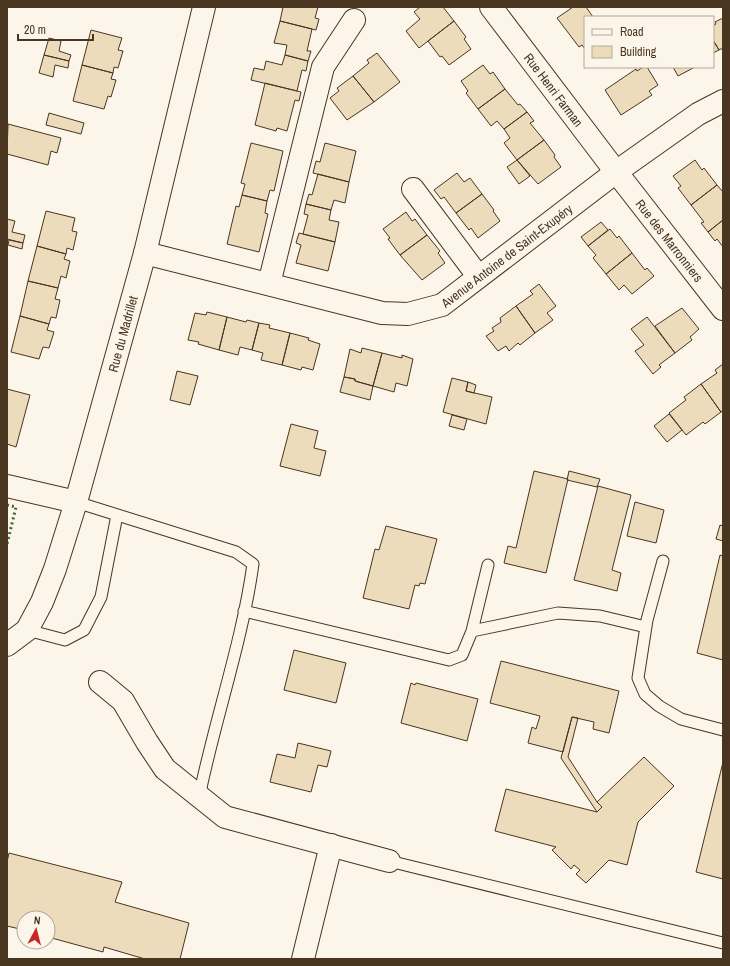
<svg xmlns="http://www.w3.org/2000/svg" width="730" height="966" font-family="'Archivo Narrow',sans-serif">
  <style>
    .building { fill: #ecdcbc; stroke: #4a3520 }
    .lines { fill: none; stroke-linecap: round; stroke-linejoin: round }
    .service-casing { stroke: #4a3520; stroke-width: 13 }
    .minor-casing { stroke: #4a3520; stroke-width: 24 }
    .tertiary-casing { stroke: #4a3520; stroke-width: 24 }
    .service { stroke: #fbf6e9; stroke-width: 11 }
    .minor { stroke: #fbf6e9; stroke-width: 22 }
    .tertiary { stroke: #fbf6e9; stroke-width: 22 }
    .hedge { stroke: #436837; stroke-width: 3; stroke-dasharray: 2 3; stroke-linecap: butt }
    .labels { text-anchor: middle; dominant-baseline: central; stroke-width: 3; stroke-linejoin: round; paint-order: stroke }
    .street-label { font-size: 13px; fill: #4a3520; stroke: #fbf6e9 }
  </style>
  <rect width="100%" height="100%" fill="#fbf6e9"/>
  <!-- building -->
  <path class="building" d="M283 7H318L315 18 319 19 316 30 280 21Z
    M420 7H443L454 21 419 48 406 31 420 19 414 12Z
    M573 7H586L593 17H585V49L582 45 579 47 557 18Z
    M723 18V48L719 50 713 40V26L716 24 715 22Z
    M280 21 312 29 307 51H311L308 61 285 55 287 45 274 43Z
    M454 21 466 37 464 39 471 49 449 65 442 56 440 57 428 41Z
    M91 30 122 38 118 50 123 51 118 68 114 67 113 73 82 65Z
    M49 38 61 41 59 51 71 55 69 61 44 55Z
    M713 40 719 50 713 53Z
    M377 53 400 82 374 102 353 76 369 63 367 60Z
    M44 55 69 61 68 68 55 65 53 77 39 73Z
    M285 55 308 61 306 71 302 70 297 91 251 80 254 68 264 70 266 61 282 65Z
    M82 65 113 73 111 79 116 80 111 97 108 96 104 109 73 101Z
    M483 65 490 74 493 72 505 89 478 109 466 93 468 91 461 81Z
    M643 67H647L658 85 649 91 652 95 621 115 605 90 636 69 637 71Z
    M673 67H695L678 76Z
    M353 76 374 102 347 120 330 98 339 91 337 88Z
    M265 83 301 92 299 101 295 100 287 131 277 128 276 131 255 125Z
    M505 89 518 105 520 104 527 112 504 129 497 121 491 126 478 109Z
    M527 112 534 121 530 123 544 140 517 160 504 143 510 138 504 129Z
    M49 113 84 123 81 134 46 125Z
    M8 124 61 138 57 153 51 151 48 165 7 154Z
    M544 140 555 155 554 157 561 167 538 184 517 160Z
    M251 143 283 151 274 191 270 190 267 201 242 195 245 184 241 183Z
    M325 143 356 151 349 182 313 173 316 161 320 162Z
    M517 160 530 176 519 184 507 167Z
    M695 160 702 170 704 168 717 185 691 205 678 188 681 186 673 176Z
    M457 173 464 182 470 178 482 194 456 213 444 197 441 199 434 190Z
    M318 174 349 182 345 203 334 200 331 210 306 204 309 194 312 195Z
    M717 185 723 192V220L708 232 701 223 704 222 691 205Z
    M482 194 494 210 493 211 500 221 478 238 471 228 469 230 456 213Z
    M242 195 267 201 265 213 268 214 259 252 227 244 236 206 239 207Z
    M306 204 331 210 329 220 339 222 335 242 303 234 308 215 304 214Z
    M46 211 75 218 72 231 77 232 73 250 67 248 66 254 37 246Z
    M406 212 412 221 415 219 427 235 400 255 388 239 390 238 383 229Z
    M7 219 15 221 12 232 25 235 23 243 7 239Z
    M723 220V247L717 239 715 241 708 232Z
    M601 222 608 230 588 246 581 237Z
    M610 229 617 238 619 236 632 253 606 274 593 258 596 255 588 246Z
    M299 233 335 242 328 271 296 263 301 245 296 243Z
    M427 235 440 251 438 253 445 263 422 280 400 255Z
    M9 240 23 243 22 249 8 245Z
    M37 246 66 254 64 259 70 261 66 278 61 276 58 288 28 281Z
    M632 253 645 270 647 268 654 276 632 294 624 285 619 290 606 274Z
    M28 281 58 288 55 299 60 300 56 318 51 317 49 324 20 316Z
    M539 284 556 306 547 313 553 320 535 333 516 306 533 294 530 291Z
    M516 306 535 333 520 345 518 343 509 351 506 346 498 351 486 336 494 331 492 328 501 322 500 318Z
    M682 308 699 329 690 337 692 340 675 353 655 326Z
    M207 312 227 317 219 350 198 344 199 342 188 340 195 313 206 315Z
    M20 316 49 324 47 330 54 332 49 348 43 347 39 359 11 352Z
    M227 317 246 322 247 320 259 323 252 350 240 347 238 355 219 350Z
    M647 317 675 353 659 365 661 367 653 374 635 351 644 345 631 329Z
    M259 323 270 325 269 328 290 333 282 365 261 360 263 353 252 350Z
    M290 333 309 338 308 340 320 344 313 370 302 367 301 370 282 365Z
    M362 348 382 353 373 386 355 381V379L344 377 350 349 361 353Z
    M382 353 402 358V355L413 359 407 386 396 383 394 392 373 386Z
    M723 364V411L721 412 701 384 717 373 715 370Z
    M177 371 198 376 190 405 170 400Z
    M344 377 355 379V381L373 386 370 400 340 392Z
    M452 378 468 382 466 391 492 397 486 424 443 412Z
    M468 382 476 385 474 393 466 391Z
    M701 384 721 412 705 424 703 422 686 435 669 413 686 400 684 397Z
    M7 389 30 395 16 447 7 444Z
    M669 414 682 430 667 442 654 426Z
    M452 415 467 419 464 430 449 426Z
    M291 424 318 431 314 448 326 451 320 476 280 466Z
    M534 471 568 479 546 573 504 563 508 546 516 548Z
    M569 471 600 479 597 487 567 480Z
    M598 486 631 495 612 570 621 573 617 591 574 580Z
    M635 502 664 510 656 543 627 536Z
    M720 525 723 526V541L716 539Z
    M386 526 437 539 425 584 420 583 419 586 415 585 409 609 363 598 375 549 379 550Z
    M720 555 723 556V660L697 653Z
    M294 650 346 663 336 703 284 690Z
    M501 661 619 691 609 733 593 729 594 722 572 717 563 752 528 743 532 727 536 729 540 716 490 703Z
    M411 683 415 685 416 683 478 699 467 741 401 723Z
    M572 717 578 718 568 757 597 802 602 807 597 812 561 758Z
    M298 743 331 751 327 767 318 765 311 792 270 782 277 754 295 758Z
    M644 757 674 786 638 822 627 865 609 860 586 883 576 874 580 870 574 865 571 869 552 850 556 847 495 831 506 789 597 812 602 807 597 802Z
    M723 762V879L696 872Z
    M9 853 122 882 115 902 189 923 180 959H145L104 947 103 952 48 937V918H24V930L7 926V862Z"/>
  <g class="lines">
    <!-- service casing -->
    <g class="service-casing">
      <path id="service" d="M76 502 236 552 253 564C242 643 215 719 199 797
        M663 561 647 620 638 678 645 694 659 706 681 719 723 730
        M244 611 449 660 462 655 472 631 558 613 600 616 646 627
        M27 630 65 640 84 630 101 597 117 515
        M472 631 488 565
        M389 861 723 943"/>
    </g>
    <!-- minor casing -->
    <g class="minor-casing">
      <g id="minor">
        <path id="s1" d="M491 7 610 164 723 309"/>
        <path d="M413 189 478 276"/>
        <path d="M269 284 323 67 354 20"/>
        <path d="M7 486 76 502"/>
        <path d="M100 682 123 701 147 742 165 769 225 817 389 861"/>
        <path d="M303 959 331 845"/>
      </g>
    </g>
    <!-- tertiary casing -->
    <g class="tertiary-casing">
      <g id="tertiary">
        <path id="s2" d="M145 253 382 313 408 314 442 305 616 172 698 114 723 101"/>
        <path id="s3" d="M7 645 27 630 42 602 55 569 76 502 145 253 204 7"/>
      </g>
    </g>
    <!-- service -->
    <use href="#service" class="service"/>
    <!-- minor -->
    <use href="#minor" class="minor"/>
    <!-- tertiary -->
    <use href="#tertiary" class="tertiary"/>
    <!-- hedge -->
    <path class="hedge" d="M7 505 16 507 7 544"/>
  </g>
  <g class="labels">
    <!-- street labels -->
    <g class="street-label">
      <text stroke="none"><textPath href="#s1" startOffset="104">Rue Henri Farman</textPath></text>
      <text stroke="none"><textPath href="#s1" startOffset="294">Rue des Marronniers</textPath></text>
      <text stroke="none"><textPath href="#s2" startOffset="387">Avenue Antoine de Saint-Exupéry</textPath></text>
      <text stroke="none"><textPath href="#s3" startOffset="337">Rue du Madrillet</textPath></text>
    </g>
  </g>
  <!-- border -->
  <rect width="730" height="966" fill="none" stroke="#4a3520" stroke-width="16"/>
  <!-- legend -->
  <rect x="584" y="16" width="130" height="52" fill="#fbf6e9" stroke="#b4a999"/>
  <rect x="592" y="29" width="20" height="6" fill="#fbf6e9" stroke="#b4a999"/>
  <text x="620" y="36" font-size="12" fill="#4a3520">Road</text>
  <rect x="592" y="46" width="20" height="12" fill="#ecdcbc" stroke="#b4a999"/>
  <text x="620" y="56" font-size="12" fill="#4a3520">Building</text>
  <!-- north arrow -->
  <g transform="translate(36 930) rotate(7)"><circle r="19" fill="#fbf6e9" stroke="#b4a999"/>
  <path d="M0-3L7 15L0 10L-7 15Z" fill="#c62828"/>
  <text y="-6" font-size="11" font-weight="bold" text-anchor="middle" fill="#4a3520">N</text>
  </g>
  <!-- scale -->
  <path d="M18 34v6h75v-6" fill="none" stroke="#4a3520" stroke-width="2"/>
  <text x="24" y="34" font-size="12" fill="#4a3520" stroke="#fbf6e9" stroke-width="3" paint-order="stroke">20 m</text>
</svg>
